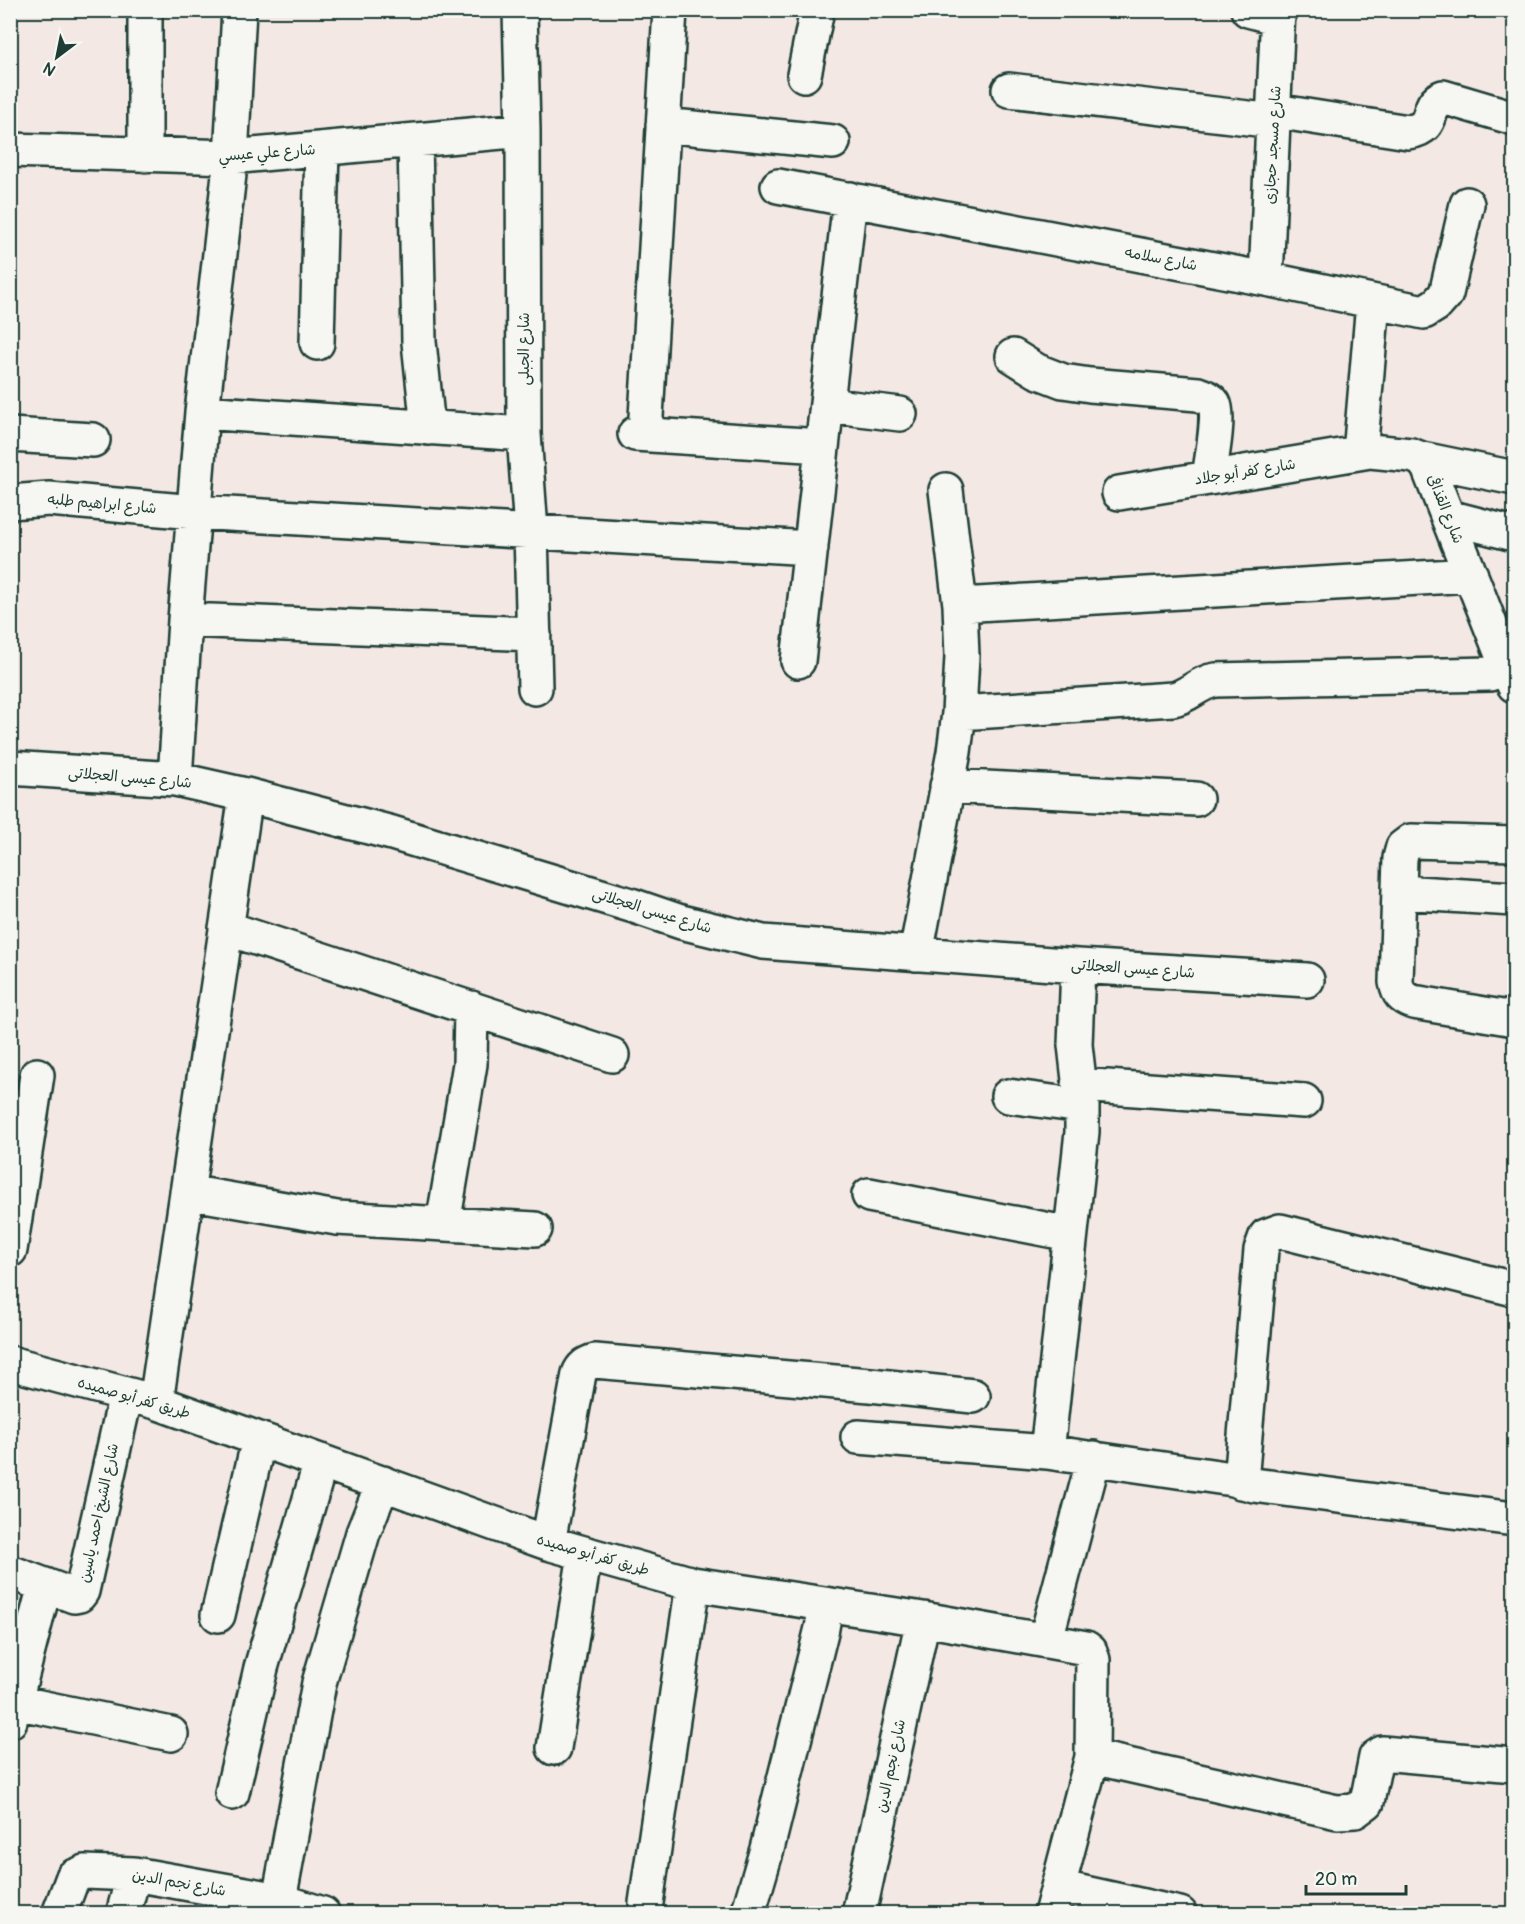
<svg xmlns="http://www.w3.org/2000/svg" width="1525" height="1924" font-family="Pangolin,'Playpen Sans Arabic',sans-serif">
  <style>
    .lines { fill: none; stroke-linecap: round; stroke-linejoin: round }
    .street-casing { stroke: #1f3d34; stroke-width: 38 }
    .street { stroke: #f6f6f2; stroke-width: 33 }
    .labels { text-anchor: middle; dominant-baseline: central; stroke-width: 4.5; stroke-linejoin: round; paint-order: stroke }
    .street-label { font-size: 15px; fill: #1f3d34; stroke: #f6f6f2 }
  </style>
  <rect width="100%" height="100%" fill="#f4e8e5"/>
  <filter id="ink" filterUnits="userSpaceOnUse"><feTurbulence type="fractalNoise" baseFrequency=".0167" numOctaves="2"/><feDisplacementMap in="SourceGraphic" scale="12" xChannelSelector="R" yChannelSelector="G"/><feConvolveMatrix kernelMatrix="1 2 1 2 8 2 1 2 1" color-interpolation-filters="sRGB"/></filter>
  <g filter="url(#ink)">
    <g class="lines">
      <!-- street casing -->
      <g class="street-casing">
        <path id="street" d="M520 10 523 130 524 434 531 531 535 688
          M1248 10 1278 18
          M804 75 817 10
          M1009 90 1274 121
          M1275 111 1408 132C1439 128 1423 104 1443 97L1514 118
          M663 125 833 142
          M415 140 419 342 428 428
          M10 150 231 157 523 130
          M145 155V10
          M778 186 1266 279 1424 312 1437 304 1446 294 1467 204
          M1266 279 1278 10
          M1373 302 1361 442C1363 447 1365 450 1370 451L1411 455 1422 459 1428 467 1514 685
          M317 343 322 149
          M1013 356 1037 371 1063 381 1090 385 1198 394C1204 396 1210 398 1214 404 1220 415 1211 463 1209 477
          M827 405 900 414
          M202 412 524 434
          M635 434 822 446
          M645 434 670 10
          M10 435 93 440
          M1422 459 1514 478
          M1119 493 1370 451
          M10 502 49 499 194 512 811 548
          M1448 517 1514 534
          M960 605 1471 575
          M185 620 534 634
          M798 661 850 199
          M959 713 1173 699C1189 696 1199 682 1216 680L1490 674 1506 667 1514 660
          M10 768 175 779 246 795 392 833 634 906 681 922 763 942 1078 966 1307 980
          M175 779 185 620 202 412 231 157 239 10
          M947 786 1196 799
          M1514 844 1411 841 1403 847 1400 858 1396 982C1398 994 1402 998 1413 1002L1514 1019
          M1399 892 1514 899
          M226 928 612 1055
          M916 954 954 752 959 713 962 656 960 605 946 490
          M1079 1085 1304 1101
          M1008 1096 1082 1106
          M187 1192 337 1218 535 1229
          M869 1195 1070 1234
          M443 1224 470 1064 471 1008
          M10 1250 37 1075
          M10 1363 156 1402 548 1543 693 1584 923 1619 1086 1648 1090 1651 1093 1660 1092 1757 1051 1914
          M156 1402 246 795
          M858 1437 1047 1452 1232 1479 1254 1485 1514 1519
          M1047 1452 1082 1132V1106L1075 1045 1078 966
          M1241 1482 1261 1250 1266 1236 1280 1231 1514 1289
          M548 1543 579 1374C582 1366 587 1363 595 1361L870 1385 973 1396
          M10 1572 74 1596 79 1595 82 1591 126 1394
          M218 1615 259 1439
          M1046 1639 1094 1458
          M15 1702 171 1734
          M10 1721 45 1585
          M554 1748 585 1554
          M1092 1757 1337 1812 1355 1811 1367 1802 1376 1757 1382 1753 1514 1765
          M232 1793 261 1668 321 1461
          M1058 1887 1180 1914
          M279 1900 319 1683 363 1533 383 1483
          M646 1903 693 1584
          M59 1914 73 1877 85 1872 134 1874 279 1900 323 1914
          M123 1914 134 1874
          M748 1914 767 1849 822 1628 826 1605
          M859 1914 923 1619"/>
      </g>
      <!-- street -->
      <use href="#street" class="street"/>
    </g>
  </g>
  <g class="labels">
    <!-- street labels -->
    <g class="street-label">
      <text transform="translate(1273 145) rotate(-87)">شارع مسجد حجازى</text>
      <text transform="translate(267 153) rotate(-4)">شارع علي عيسي</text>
      <text transform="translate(1161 259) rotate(11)">شارع سلامه</text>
      <text transform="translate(524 349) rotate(-90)">شارع الجبلى</text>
      <text transform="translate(1245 472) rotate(-9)">شارع كفر أبو جلاد</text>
      <text transform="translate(102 504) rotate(5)">شارع ابراهيم طلبه</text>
      <text transform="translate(1445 509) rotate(68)">شارع القذافى</text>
      <text transform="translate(130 778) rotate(5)">شارع عيسى العجلاتى</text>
      <text transform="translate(652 911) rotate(17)">شارع عيسى العجلاتى</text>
      <text transform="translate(1133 969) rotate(4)">شارع عيسى العجلاتى</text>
      <text transform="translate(134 1398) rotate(16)">طريق كفر أبو صميده</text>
      <text transform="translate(99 1513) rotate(-78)">شارع الشيخ احمد ياسين</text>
      <text transform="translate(593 1555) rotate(16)">طريق كفر أبو صميده</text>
      <text transform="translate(891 1766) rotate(-78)">شارع نجم الدين</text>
      <text transform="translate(179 1883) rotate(10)">شارع نجم الدين</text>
    </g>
  </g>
  <!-- margin -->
  <rect width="1525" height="1924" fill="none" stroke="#f6f6f2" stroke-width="36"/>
  <rect x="18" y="18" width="1489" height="1888" fill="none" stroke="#1f3d34" stroke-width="2" filter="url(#ink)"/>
  <!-- north arrow -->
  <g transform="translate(57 57) rotate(212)" stroke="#f6f6f2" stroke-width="4.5" paint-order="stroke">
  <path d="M0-4.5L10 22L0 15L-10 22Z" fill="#1f3d34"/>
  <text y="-9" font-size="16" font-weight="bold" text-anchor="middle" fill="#1f3d34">N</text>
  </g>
  <!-- scale -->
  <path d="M1306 1885v9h100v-9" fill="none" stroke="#1f3d34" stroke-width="3"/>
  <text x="1315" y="1885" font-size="18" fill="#1f3d34" stroke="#f6f6f2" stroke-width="4.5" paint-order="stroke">20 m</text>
</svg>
